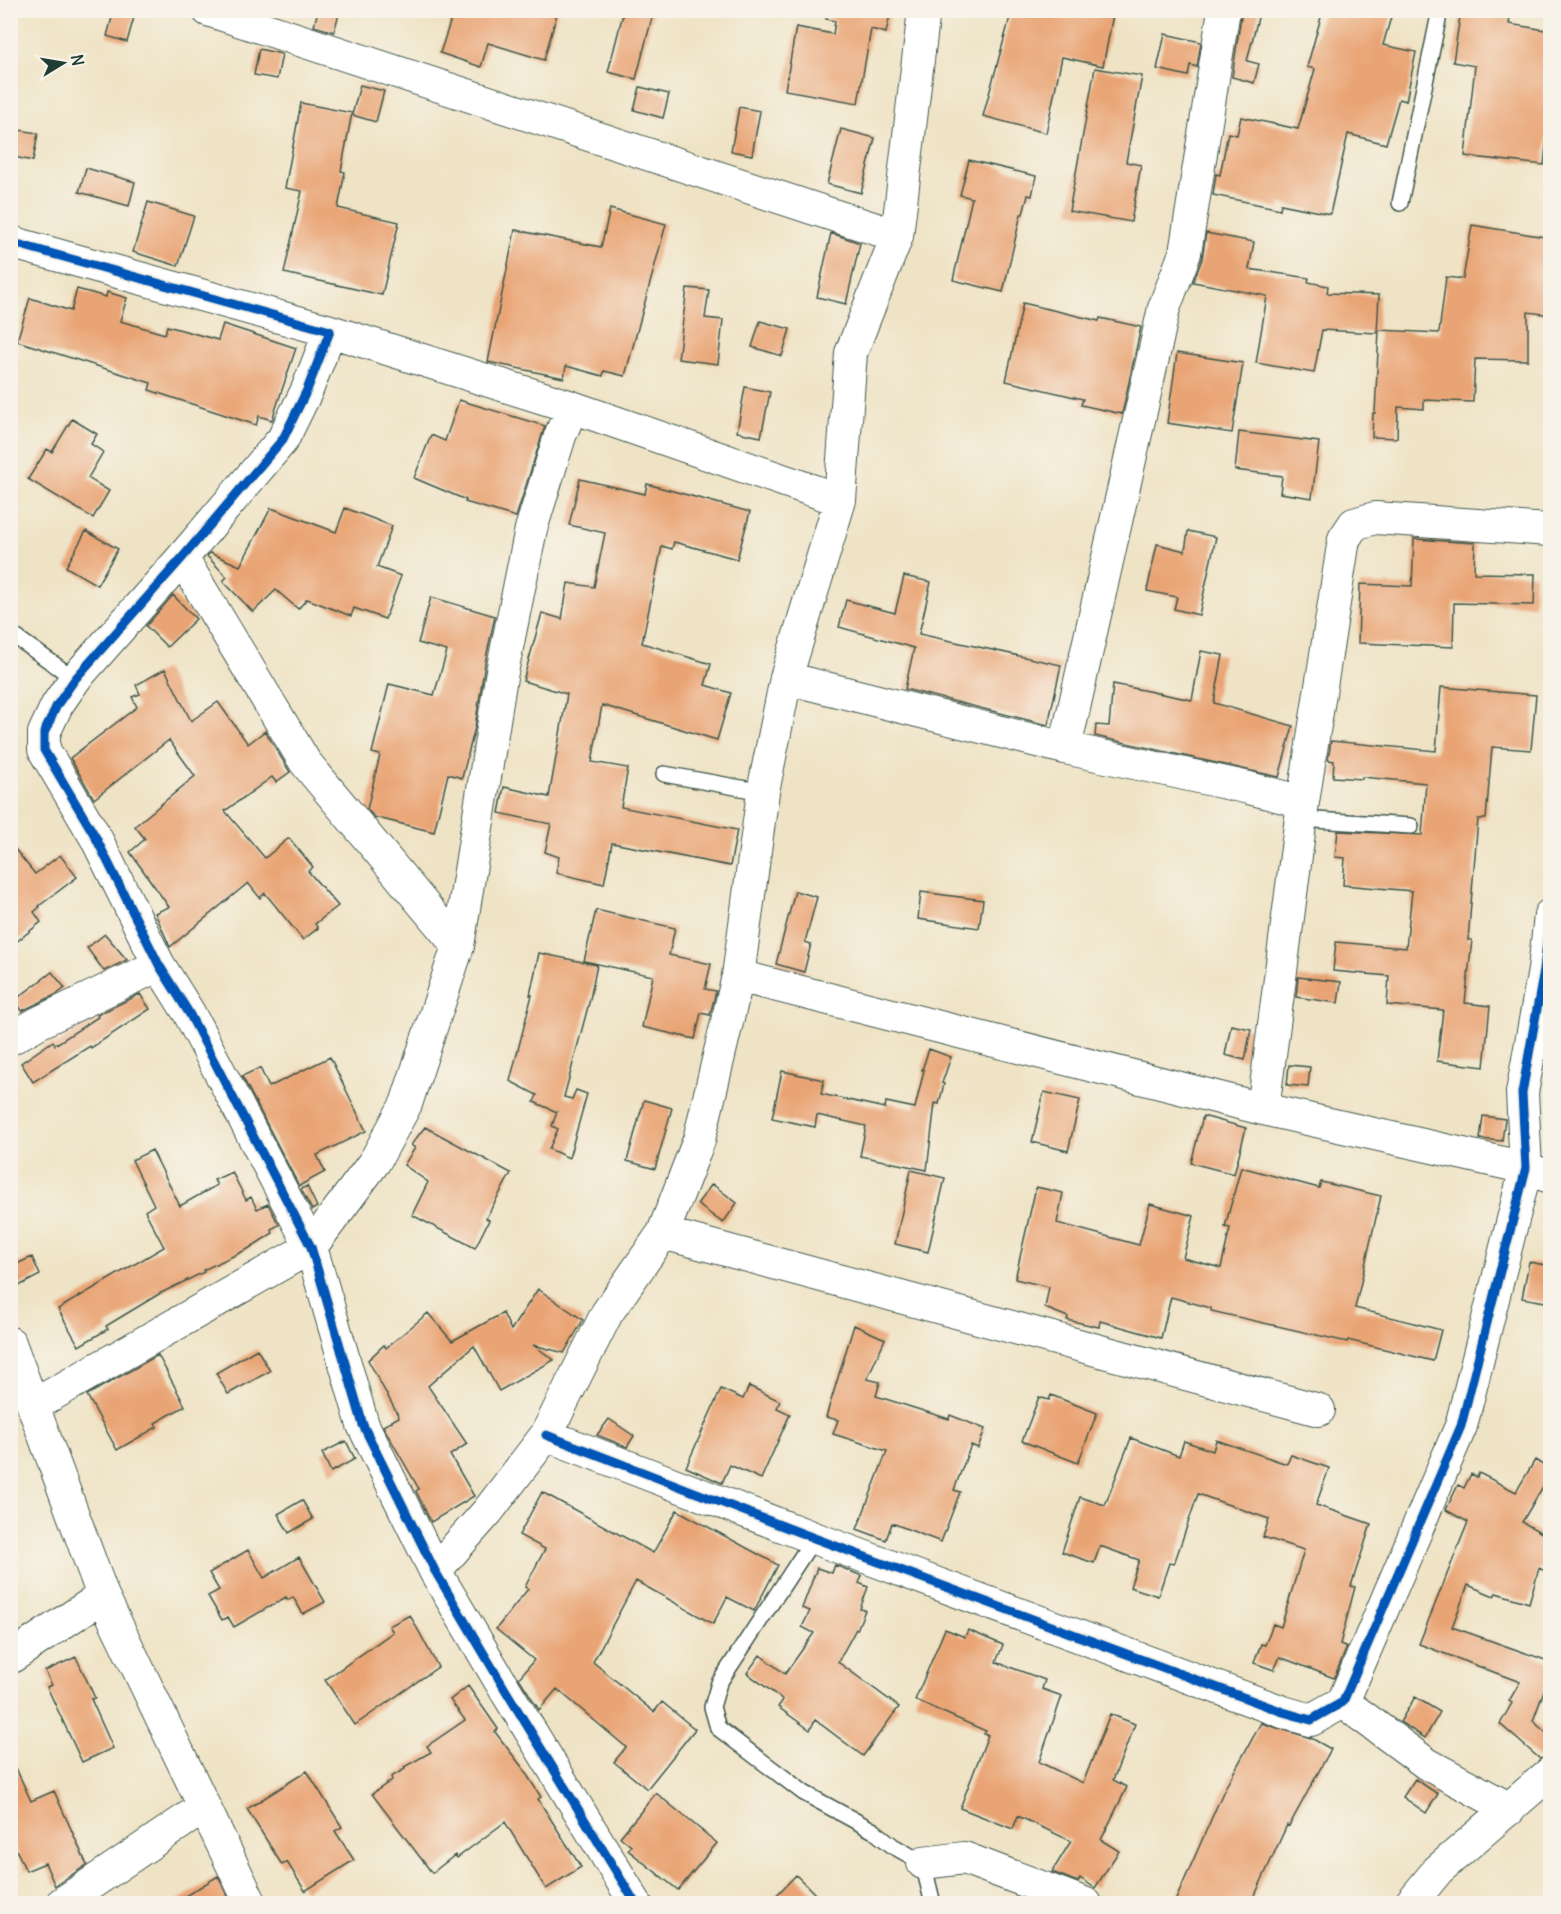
<svg xmlns="http://www.w3.org/2000/svg" width="1561" height="1914" font-family="Delius,sans-serif">
  <style>
    .building { fill: #e9a475 }
    .lines { fill: none; stroke-linecap: round; stroke-linejoin: round }
    .lane-casing { stroke: #3e564a; stroke-width: 18 }
    .street-casing { stroke: #3e564a; stroke-width: 34 }
    .lane { stroke: #fff; stroke-width: 15 }
    .street { stroke: #fff; stroke-width: 32 }
    .cycleway-casing { stroke: #f7f3e8; stroke-width: 13 }
    .cycleway { stroke: #0057b8; stroke-width: 9 }
  </style>
  <rect width="100%" height="100%" fill="#f7f3e8"/>
  <filter id="ink" filterUnits="userSpaceOnUse"><feTurbulence type="fractalNoise" baseFrequency=".0167" numOctaves="2"/><feDisplacementMap in="SourceGraphic" scale="12" xChannelSelector="R" yChannelSelector="G"/><feConvolveMatrix kernelMatrix="1 2 1 2 8 2 1 2 1" color-interpolation-filters="sRGB"/></filter>
  <filter id="wash" filterUnits="userSpaceOnUse"><feTurbulence type="fractalNoise" baseFrequency=".008" numOctaves="4" result="noise"/><feDisplacementMap in="SourceGraphic" scale="24" xChannelSelector="R" yChannelSelector="G"/><feGaussianBlur stdDeviation="1.35" result="paint"/><feColorMatrix in="noise" values="0 0 0 0 0 0 0 0 0 0 0 0 0 0 0 0 0 1.4 0 .05"/><feComposite in="paint" operator="in"/></filter>
  <g filter="url(#wash)">
    <rect width="100%" height="100%" fill="#efe3c5"/>
    <g id="blocks">
      <!-- building -->
      <path class="building" d="M114 10H136L127 42 107 36Z
        M318 10H340L334 32 314 26Z
        M454 10H558L544 60 488 43 481 67 440 53Z
        M624 10H654L636 79 608 72Z
        M827 10H891L886 33 871 29 858 103 785 90 796 27 833 34 835 21 826 19Z
        M1012 10H1114L1103 66 1062 57 1046 133 983 116Z
        M1242 10H1260L1247 61 1259 64 1254 83 1232 77Z
        M1323 10H1393L1383 45 1416 52 1406 101 1399 99 1386 144 1348 134 1330 214 1281 204 1280 209 1213 195 1216 174 1220 175 1228 133 1237 135 1241 117 1298 129 1315 69 1307 67Z
        M1461 10H1511L1509 24 1551 31V96L1544 165 1465 156 1475 66 1453 62Z
        M1165 34 1201 42 1197 67 1190 65 1188 76 1157 69Z
        M259 49 282 54 277 79 254 75Z
        M1095 68 1142 76 1126 162 1141 165 1131 222 1069 211Z
        M360 85 384 91 376 122 352 115Z
        M640 87 669 94 663 118 634 110Z
        M301 103 352 113 341 171 345 172 338 208 399 222 382 295 284 273 302 191 285 188Z
        M739 107 760 111 752 155 731 151Z
        M841 129 875 138 861 193 827 184Z
        M19 130 38 133 33 161 14 157Z
        M969 160 1036 176 1032 196 1028 195 1023 214H1021L1003 292 953 280 972 198 960 195Z
        M86 168 135 182 129 206 79 192Z
        M148 202 194 216 178 266 133 252Z
        M610 209 666 224 625 376 604 371 603 376 566 366 564 378 488 362 515 230 601 247Z
        M1472 225 1551 238V315L1528 312V360L1475 359 1473 402 1424 400V409L1398 407 1397 438 1372 437 1373 413H1375L1379 330 1439 333 1446 277 1463 279Z
        M831 233 860 243 846 304 817 297Z
        M1206 233 1254 242 1249 269 1309 278 1308 282 1328 286 1327 293 1379 295 1377 333 1322 330 1314 373 1256 363 1267 296 1193 282 1202 259Z
        M687 288 709 290 705 318 723 320 718 364 678 359Z
        M77 289 106 297 107 292 127 298 120 321 165 334 167 326 218 340 223 324 296 348 272 420 259 416 256 425 149 390 151 383 17 341 30 298 71 311Z
        M1023 303 1099 321 1100 318 1141 327 1122 414 1081 405 1083 399 1006 381Z
        M760 321 790 329 782 356 752 347Z
        M1177 353 1243 363 1232 433 1167 423Z
        M745 387 770 392 761 437 737 432Z
        M459 400 545 426 516 517 465 502 466 500 414 478 431 435 445 441Z
        M72 419 97 434 91 444 103 452 88 478 109 491 93 518 28 479 47 449 52 452Z
        M1239 432 1319 442 1312 498 1280 493 1282 476 1235 470Z
        M580 479 645 494 647 484 750 512 737 559 674 542 672 549 662 546 642 643 711 664 705 685 731 693 717 740 602 705 592 762 628 768 621 807 737 830 730 866 612 843 604 884 556 873 559 857 545 852 551 824 499 813 504 787 549 797 567 694 523 681 542 613 562 619 568 583 594 587 605 533 569 525Z
        M271 508 336 532 345 508 392 526 377 567 401 576 385 619 354 608 351 616 307 599 298 609 276 590 253 612 223 581 227 577 207 556 210 553 240 566Z
        M86 531 118 549 97 585 66 567Z
        M1188 531 1216 537 1199 615 1174 609 1177 597 1147 591 1157 544 1185 551Z
        M1414 539 1475 543 1474 573 1535 574 1534 605 1454 603 1453 647 1358 643 1360 584 1412 586Z
        M904 576 931 582 919 634 1061 665 1048 725 905 689 914 648 839 627 846 600 895 613Z
        M173 595 196 619 167 647 146 626Z
        M431 597 495 616 485 663 475 727 462 778 448 774 434 832 374 817 367 809 380 755 372 753 389 684 434 695 447 651 418 643Z
        M1201 651 1223 655 1214 703 1293 726 1279 777 1095 736 1096 725 1109 726 1113 684 1192 700Z
        M165 669 191 721 218 702 248 744 265 731 290 772 276 782 272 777 225 811 265 858 289 838 313 867 308 871 338 906 315 924 318 928 303 940 265 893 260 898 248 883 170 947 155 913 169 907 130 852 145 839 135 826 195 776 169 740 94 799 70 758 137 707 132 697 140 694 136 685Z
        M1441 687 1536 695 1531 750 1492 747 1486 819H1478L1468 940H1472L1465 1003 1490 1006 1484 1067 1437 1061 1443 1010 1387 1005 1389 976 1333 971 1336 942 1406 948 1412 891 1343 885 1345 858 1335 857 1338 831 1422 835 1426 783 1362 777V779L1333 777 1334 761 1328 760 1331 741 1436 751Z
        M10 843 35 874 60 855 77 877 39 906 40 907 34 912 41 922 10 947Z
        M795 891 817 897 805 942 811 944 804 972 776 964Z
        M921 892 983 900 979 928 918 919Z
        M596 910 675 928 669 955 711 964 705 989 716 991 710 1015 701 1013 695 1039 642 1027 653 976 584 961Z
        M105 934 127 960 104 971 87 948Z
        M539 953 597 965 590 999 564 1097 572 1099 576 1090 587 1094 569 1158 549 1149 558 1129 552 1126 557 1112 534 1102 537 1095 510 1081 532 995H530Z
        M52 972 65 988 57 994 22 1011 15 1000Z
        M1298 977 1341 982 1338 1003 1296 997Z
        M140 994 150 1009 91 1048 90 1046 33 1082 21 1063 53 1041 55 1045 98 1017 97 1015Z
        M1231 1025 1251 1029 1245 1060 1225 1055Z
        M929 1049 951 1057 942 1083 944 1084 939 1104 935 1103 927 1170 860 1156 866 1126 817 1115 815 1127 772 1118 782 1071 824 1080 821 1094 885 1108 886 1102 915 1108 924 1070H922Z
        M330 1057 366 1131 317 1155 325 1172 299 1186 242 1076 260 1068 269 1087Z
        M1289 1065 1310 1067 1308 1087 1287 1085Z
        M1044 1092 1080 1100 1068 1151 1032 1142Z
        M644 1100 672 1108 655 1169 627 1161Z
        M1203 1116 1246 1128 1234 1174 1191 1163Z
        M1483 1116 1505 1119 1502 1141 1480 1139Z
        M425 1127 511 1173 486 1218 489 1220 475 1248 412 1215 428 1182 404 1165 415 1148 411 1145Z
        M152 1150 180 1206 217 1185 214 1180 232 1172 246 1200 251 1197 257 1209 268 1204 279 1225 271 1229 273 1233 248 1249 203 1270 204 1272 159 1294 106 1326 108 1329 79 1346 58 1309 164 1247 145 1211 154 1205 132 1160Z
        M1241 1167 1319 1188 1321 1182 1381 1196 1355 1308 1441 1330 1433 1361 1348 1340 1347 1342 1211 1311V1308L1171 1297 1161 1338 1100 1321 1099 1327 1067 1320 1068 1317 1045 1308 1049 1287 1015 1279 1036 1187 1063 1193 1057 1223 1139 1245 1150 1204 1194 1216 1183 1258 1221 1268 1230 1228 1225 1227Z
        M911 1170 945 1178 928 1252 895 1244Z
        M712 1184 737 1203 723 1223 697 1204Z
        M307 1186 317 1207 312 1210 301 1189Z
        M32 1257 40 1275 17 1287 10 1274V1267Z
        M1529 1262 1551 1266V1303L1522 1298Z
        M538 1289 583 1320 564 1353 533 1345 554 1360 499 1391 474 1346 428 1386 467 1444 450 1455 474 1496 431 1522 416 1491 419 1489 383 1426 399 1417 368 1360 384 1345 386 1348 428 1313 452 1341 503 1313 511 1330Z
        M854 1325 885 1339 867 1379 880 1382 876 1396 949 1419 950 1415 985 1429 978 1448 971 1445 954 1490 960 1492 941 1542 892 1523 886 1540 857 1529 887 1451 833 1434 838 1420 826 1417Z
        M257 1349 270 1371 228 1394 216 1373Z
        M158 1355 185 1406 155 1423 157 1427 117 1450 87 1395Z
        M749 1386 780 1401 777 1408 790 1414 761 1479 730 1465 722 1483 686 1467 721 1389 743 1399Z
        M1051 1395 1097 1413 1078 1463 1022 1441 1039 1397 1049 1400Z
        M609 1419 634 1436 627 1447 597 1435Z
        M1131 1438 1179 1456 1184 1441 1213 1451 1216 1440 1287 1464 1291 1455 1329 1468 1316 1505 1371 1524 1351 1586 1355 1587 1340 1644 1347 1647 1334 1678 1280 1657 1274 1670 1254 1663 1261 1644 1265 1645 1273 1624 1281 1627 1304 1550 1263 1537 1269 1519 1198 1494 1174 1564 1169 1563 1158 1596 1130 1587 1139 1560 1100 1546 1094 1563 1062 1552 1080 1497 1105 1505Z
        M346 1441 355 1459 331 1472 322 1453Z
        M1535 1460 1551 1470V1473L1522 1522 1551 1538V1574L1539 1568 1529 1603 1496 1593 1494 1596 1468 1585 1452 1627 1551 1662V1671L1533 1721 1551 1737V1756L1540 1759 1500 1724 1512 1703 1509 1701 1520 1682 1419 1644 1468 1522 1446 1510 1458 1485 1464 1488 1471 1474 1477 1477 1479 1473 1516 1492Z
        M542 1492 653 1553 677 1510 778 1565 754 1611 727 1597 713 1624 636 1581 593 1662 654 1712 662 1702 695 1729 647 1789 614 1762 626 1747 557 1689 539 1710 519 1678 534 1660 496 1629 528 1589 525 1587 545 1549 519 1535Z
        M302 1500 313 1519 289 1533 278 1514Z
        M248 1550 264 1578 299 1557 325 1602 303 1614 293 1597 288 1600 286 1597 234 1627 228 1617 222 1620 208 1596 219 1590 209 1573Z
        M835 1565 862 1576 859 1583 868 1587 860 1609 865 1610 857 1630 856 1629 838 1662 899 1707 863 1756 815 1720 810 1730 778 1707 783 1700 747 1673 760 1655 785 1674 814 1633 802 1627 810 1611 802 1608 817 1568 832 1573Z
        M410 1615 438 1667 355 1725 325 1680 393 1632 389 1626Z
        M945 1629 965 1637 968 1630 1003 1645 996 1662 1045 1680 1042 1689 1062 1696 1039 1762 1083 1783 1110 1714 1135 1724 1113 1780 1127 1787 1101 1840 1119 1851 1095 1888 1080 1878 1078 1882 1052 1872 1071 1841 1018 1816 1013 1829 960 1808 988 1735 984 1734 986 1731 915 1700Z
        M76 1657 95 1698 91 1699 113 1748 82 1762 47 1687 52 1685 45 1671Z
        M468 1686 498 1729 495 1732 522 1767 541 1797 538 1799 581 1867 546 1889 505 1822 457 1858 455 1855 432 1873 372 1794 392 1780 391 1777 405 1769 404 1767 431 1752 427 1746 465 1720 450 1700Z
        M1415 1697 1440 1712 1425 1738 1400 1722Z
        M1261 1723 1311 1738 1331 1749 1289 1826 1287 1825 1251 1904H1174L1224 1790Z
        M10 1755 31 1801 54 1791 87 1865 55 1886 45 1863 26 1871 10 1836Z
        M307 1771 342 1827 335 1831 354 1860 305 1891 287 1862 282 1865 247 1809Z
        M1415 1779 1438 1794 1426 1813 1403 1797Z
        M656 1793 717 1843 678 1890 628 1850 631 1846 620 1837Z
        M796 1875 825 1904H768Z
        M218 1876 231 1904H172Z"/>
    </g>
  </g>
  <g filter="url(#ink)">
    <use href="#blocks" fill-opacity="0" stroke="#3e564a" stroke-width="1.5"/>
    <g class="lines">
      <!-- lane casing -->
      <g class="lane-casing">
        <path id="lane" d="M1400 203 1440 10
          M10 633 75 679
          M664 774 763 792
          M1300 819 1411 826
          M814 1538 719 1683 712 1707 718 1728 804 1793 874 1831 893 1846 923 1863 933 1904"/>
      </g>
      <!-- street casing -->
      <g class="street-casing">
        <path id="street" d="M208 10 897 236
          M1224 10 1185 253 1164 308 1157 340 1065 748 1249 788 1303 802 1263 1109
          M10 242 330 331 307 390 283 439 182 558 75 679 57 705 44 733V750L95 836 159 965 189 1013 311 1247 363 1425 435 1571 506 1691 636 1904
          M330 331 572 407
          M182 558 305 762 458 946
          M786 678 1065 748
          M1303 802 1344 539 1354 524 1375 518 1550 530
          M738 976 1263 1109 1526 1168 1550 1177
          M10 1039 38 1023 159 965
          M663 1233 1319 1410
          M10 1343 103 1596 251 1904
          M34 1405 311 1247 375 1161 406 1104 458 946 501 677 531 529 560 436 572 407 840 500
          M546 1435 814 1538 1283 1712 1311 1720 1343 1702 1461 1426 1526 1168 1522 1093 1544 970 1550 915
          M435 1571 488 1511 546 1435 607 1313 663 1233 699 1140 738 976 763 792 786 678 840 500 851 353 897 236 924 10
          M10 1658 103 1596
          M1343 1702 1427 1764 1510 1809
          M923 1863 964 1858 1086 1904
          M61 1904 204 1807
          M1410 1904 1438 1870 1550 1773"/>
      </g>
      <!-- lane -->
      <use href="#lane" class="lane"/>
      <!-- street -->
      <use href="#street" class="street"/>
      <!-- cycleway casing -->
      <g class="cycleway-casing">
        <path id="cycleway" d="M10 242 330 331 307 390 283 439 182 558 75 679 57 705 44 733V750L95 836 159 965 189 1013 311 1247 363 1425 435 1571 506 1691 636 1904
          M546 1435 814 1538 1283 1712 1311 1720 1343 1702 1461 1426 1526 1168 1522 1093 1544 970 1550 915"/>
      </g>
      <!-- cycleway -->
      <use href="#cycleway" class="cycleway"/>
    </g>
  </g>
  <!-- margin -->
  <rect width="1561" height="1914" fill="none" stroke="#f7f3e8" stroke-width="36"/>
  <!-- north arrow -->
  <g transform="translate(63 63) rotate(79)" stroke="#f7f3e8" stroke-width="4.5" paint-order="stroke">
  <path d="M0-4.5L10 22L0 15L-10 22Z" fill="#1f3d34"/>
  <text y="-9" font-size="16" font-weight="bold" text-anchor="middle" fill="#1f3d34">N</text>
  </g>
</svg>
